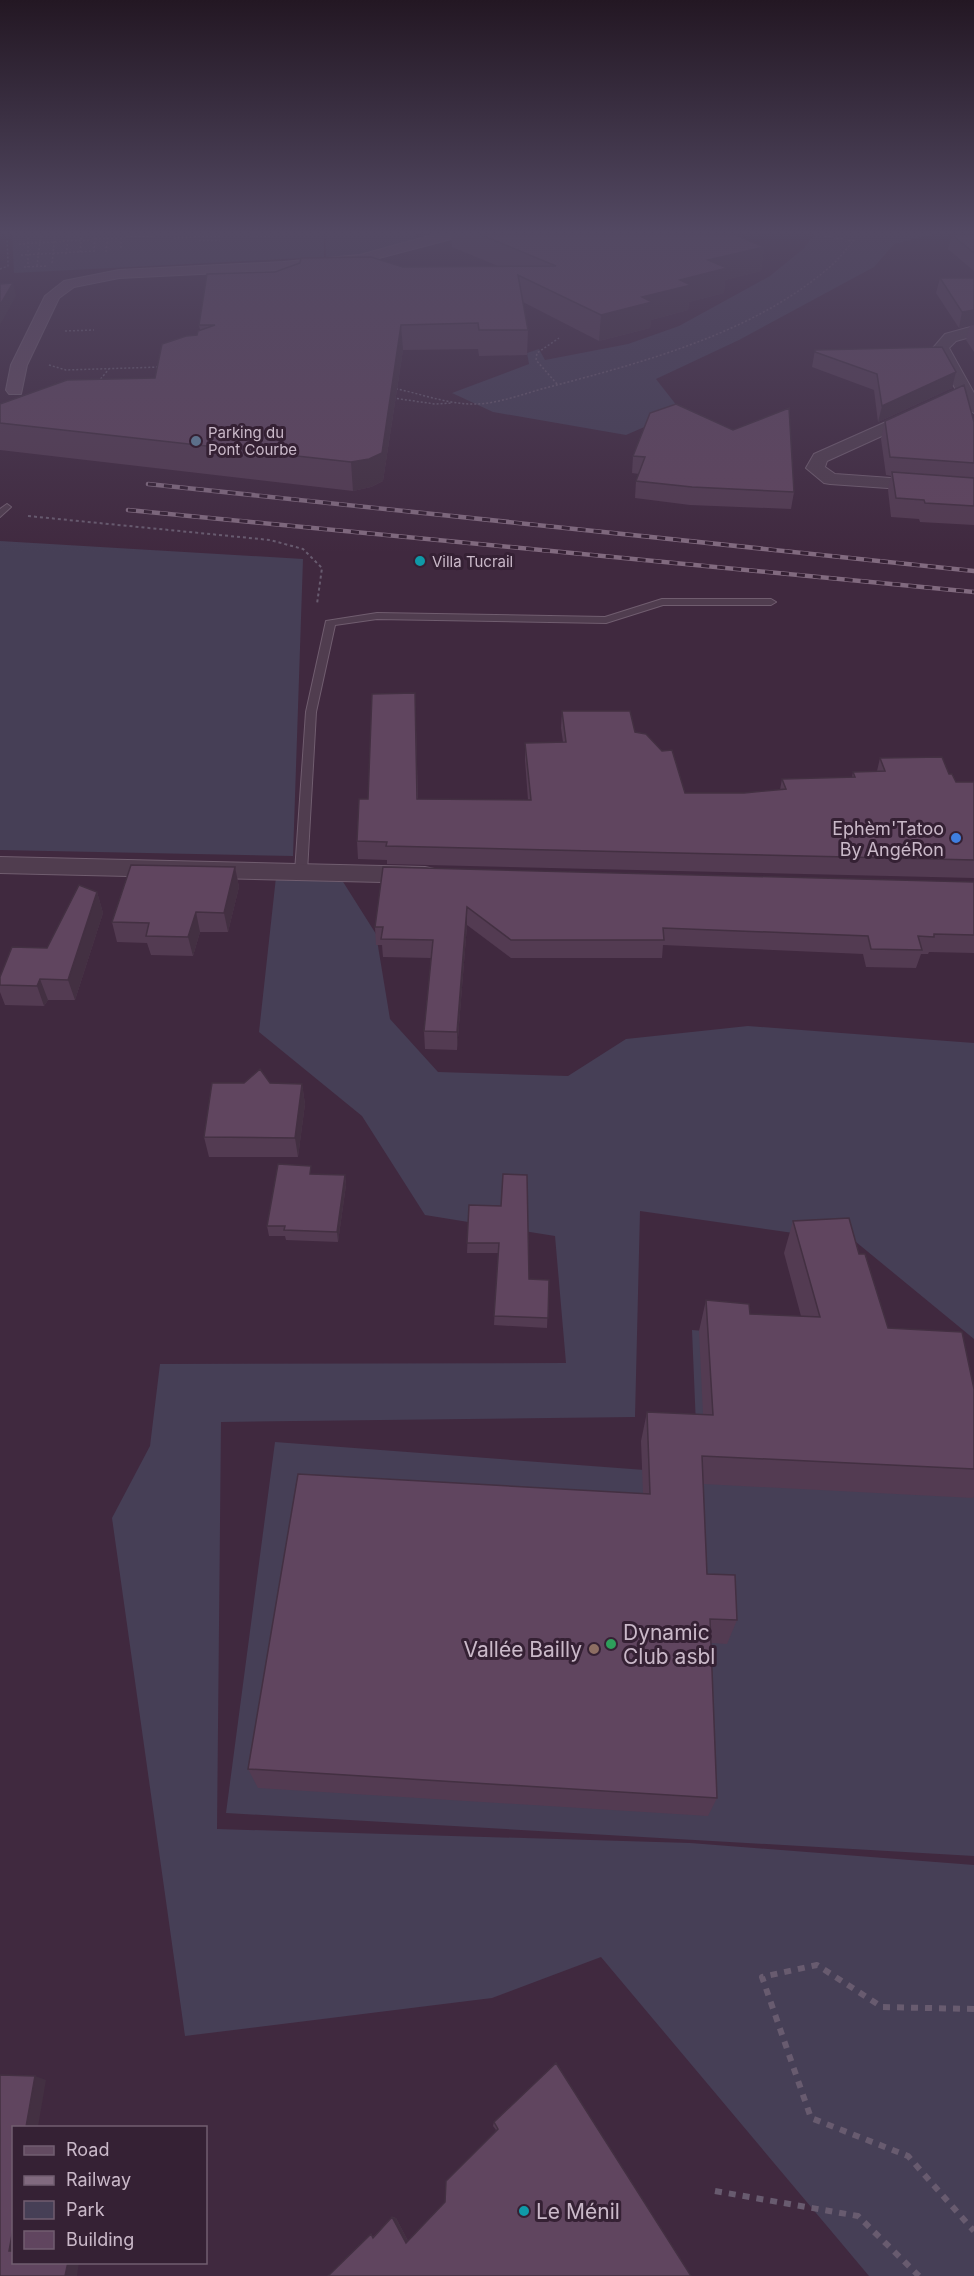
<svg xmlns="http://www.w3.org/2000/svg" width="974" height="2276" font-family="Inter,sans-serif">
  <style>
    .green { fill: #463f56 }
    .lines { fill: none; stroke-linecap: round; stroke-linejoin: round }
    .service-casing { stroke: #705d6f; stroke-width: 2 }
    .minor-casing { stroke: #705d6f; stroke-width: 2 }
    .secondary-casing { stroke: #705d6f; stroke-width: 2 }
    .path-far2 { stroke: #685b6f; stroke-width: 1.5; stroke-dasharray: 2 2; stroke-linecap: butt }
    .path-far1 { stroke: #685b6f; stroke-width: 2; stroke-dasharray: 3 3; stroke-linecap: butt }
    .path { stroke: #685b6f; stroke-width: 6; stroke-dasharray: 7 7; stroke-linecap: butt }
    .service { fill: #503d4f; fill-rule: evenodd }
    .minor { fill: #503d4f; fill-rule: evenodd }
    .secondary { fill: #634b61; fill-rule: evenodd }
    .rail-casing { stroke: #816a7f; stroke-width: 4.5 }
    .rail { stroke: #352134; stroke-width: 3; stroke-dasharray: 8; stroke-linecap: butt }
    .wall { fill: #533b52 }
    .shaded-wall { fill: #433042 }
    .building { fill: #60455f; stroke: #433042; stroke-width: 1.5 }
    .service-dot { fill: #5c6f8a; stroke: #352134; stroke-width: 2 }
    .culture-dot { fill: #0f9aa8; stroke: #352134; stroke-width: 2 }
    .shop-dot { fill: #3f7fe0; stroke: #352134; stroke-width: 2 }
    .leisure-dot { fill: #2e9e5b; stroke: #352134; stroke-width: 2 }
    .education-dot { fill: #8d6e63; stroke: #352134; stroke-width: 2 }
    .labels { text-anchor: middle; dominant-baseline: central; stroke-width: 6; stroke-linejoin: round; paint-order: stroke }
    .far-poi-label { font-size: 15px; fill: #cab9c9; stroke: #352134; text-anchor: start }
    .poi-label { font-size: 18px; fill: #cab9c9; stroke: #352134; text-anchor: end }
    .near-poi-label { font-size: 21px; fill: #cab9c9; stroke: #352134; text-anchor: start }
  </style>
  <rect width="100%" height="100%" fill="#40293f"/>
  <!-- green -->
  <path class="green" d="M12 234H324V257L14 273Z
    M325 234H416V238L379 253 326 258Z
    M815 234H933L894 244 874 267 739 340 656 379 681 411 626 435 493 412 452 393 529 364 527 353 539 349 545 360 628 344 679 326 770 276 803 249Z
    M0 541 303 559 293 856 0 850Z
    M276 877H340L376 934 390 1019 438 1072 568 1076 626 1039 748 1026 974 1043V1339L856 1242 640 1211 635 1417 221 1422 217 1829 690 1843 974 1865V2276H869L601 1957 492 1998 185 2036 112 1518 150 1446 160 1364 566 1363 555 1236 425 1215 362 1116 259 1032Z
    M692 1330 955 1351 974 1458V1856L226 1813 275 1442 698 1474Z"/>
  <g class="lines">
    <!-- service casing -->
    <g class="service-casing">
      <path id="service" d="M7 504 11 507 0 517V509Z
        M662 599H771L776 602 771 605H663L606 623 377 619 335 625 316 712 307 872 305 875H297L295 872 306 712 326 621 377 613 605 617Z"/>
    </g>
    <!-- minor casing -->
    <g class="minor-casing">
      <path id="minor" d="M974 326V336L956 341 949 348 974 393V413L966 408 933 348 945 334Z
        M922 406 928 407 930 411 928 415 827 461 825 467 835 474 974 484V494L830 484 824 483 806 468 814 454Z
        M0 857 425 867 434 869 438 875 434 881 425 883 0 873Z"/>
    </g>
    <!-- secondary casing -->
    <g class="secondary-casing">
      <path id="secondary" d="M436 234H461L459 237 360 263 283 270 119 278 74 287 59 298 27 365 21 394H9L6 390 11 365 45 296 64 281 119 270 283 262 360 255Z"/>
    </g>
    <!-- path-far2 -->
    <path class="path-far2" d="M28 234V267
      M121 234V249
      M813 234 854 241
      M282 235H309
      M252 236H272
      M174 238 220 236
      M199 241 220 240
      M19 244 181 234
      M80 252 82 234
      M94 252 95 234
      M106 252 108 234
      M66 254 69 234
      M21 255 95 251
      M52 263 55 234
      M37 266 41 234
      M24 267 47 266
      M0 269 8 266 7 234
      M65 331 94 330
      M49 365 66 370 160 367
      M98 382 109 369
      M557 384 536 360 537 353 559 338
      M392 388C420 393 448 405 477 404 502 403 528 392 553 386 648 361 756 332 832 265 842 256 850 244 859 234
      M393 398 435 404 451 403"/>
    <!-- path-far1 -->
    <path class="path-far1" d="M28 516 270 540 303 549 322 568 317 604"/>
    <!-- path -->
    <path class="path" d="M974 2009 882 2007 817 1965 762 1977 811 2118 908 2156 974 2231
      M715 2191 858 2216 919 2276"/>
    <!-- service -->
    <use href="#service" class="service"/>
    <!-- minor -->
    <use href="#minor" class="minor"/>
    <!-- secondary -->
    <use href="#secondary" class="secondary"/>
    <!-- rail casing -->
    <g class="rail-casing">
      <path id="rail" d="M148 484 974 571
        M128 510 974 592"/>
    </g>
    <!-- rail -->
    <use href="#rail" class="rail"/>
  </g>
  <!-- wall -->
  <path class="wall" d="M451 234H733L764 247 761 271 725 280 724 293 689 302 688 310 651 320 650 328 599 341 523 302 528 330 527 355 479 356 478 349 403 350 383 481 371 487 353 491 0 450V404L155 378 197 335 200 330 199 325 403 267 498 266 452 247Z
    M951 234H974V271L948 249 952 235Z
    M940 278H974V352L966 340 970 325 959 328 936 293Z
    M815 350 956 372 952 388 878 422 874 390 812 367Z
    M650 413 794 492 791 509 690 505 635 498 636 481 639 474 632 473 633 456Z
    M885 421 974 422V525L920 522 919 519 891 517 888 490 891 476 886 475 881 439Z
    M415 693 418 799 528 800 525 760V743L563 742 561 728 562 711 635 732 685 793H744L780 790 782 779 852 777 853 772 877 771 880 758 949 774 956 782H974V878L387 864V860L358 859 357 841 368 799Z
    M235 867 239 887 228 932H200L193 956 151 955 147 943 117 942 112 922Z
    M383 867 974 882V953L929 952 928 954H921L916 968 866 967 863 954 663 945 662 958H511L467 925 457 1050 425 1049 424 1031 431 958 383 957 382 945H376L375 927Z
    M97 892 103 913 75 1000H48L44 1006 5 1005 0 992V977L47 948Z
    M244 1083 302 1084 305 1104 298 1157H209L204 1137Z
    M312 1174 345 1175 346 1185 338 1242 286 1240 285 1236H269L267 1226Z
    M469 1205 529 1279 549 1280 547 1328 494 1325 498 1253H467Z
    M793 1221 859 1254 888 1328 974 1389V1496L973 1498 703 1484 707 1574 737 1620 727 1644 711 1643 717 1798 708 1816 258 1788 248 1769 643 1494 641 1441 647 1412 703 1415 699 1331 706 1300 750 1314 801 1316 784 1253Z
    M494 2122 691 2276H328L376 2234 392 2217 396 2218 408 2241 445 2202 496 2130 493 2126Z"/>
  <!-- shaded-wall -->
  <path class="shaded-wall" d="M764 247 761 271 725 280 724 293 689 302 688 310 651 320 650 328 599 341 601 315 680 280 708 260Z
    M13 283 16 296 0 325V305Z
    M974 310V325L959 328 962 312Z
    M401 325 403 350 383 481 371 487 353 491 351 462Z
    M956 372 952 388 878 422 882 406Z
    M235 867 239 887 228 932 224 913Z
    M97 892 103 913 75 1000 68 980Z
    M467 907V925L457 1050V1032Z
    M196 912 200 932 193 956 188 937Z
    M40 979 48 1000 44 1006 37 986Z
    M302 1084 305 1104 298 1157 295 1138Z
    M345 1175 346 1185 338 1242 337 1232Z
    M35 2076 46 2080 38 2127H26Z
    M392 2217 396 2218 409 2243H406Z
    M14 2224V2251H9Z
    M68 2262H79L77 2276H65Z"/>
  <!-- building -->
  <path class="building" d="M479 234H733L764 247 708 260 727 268 680 280 691 285 642 297 652 302 601 315 518 275 528 330H479L478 323 401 325 382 453 369 459 351 462 0 423V404L67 380 155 378 162 344 186 336 197 335 198 331 215 325H199L207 274 275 272 300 263 301 258 371 257 403 267 556 266Z
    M974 234V253L952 235H970Z
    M940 278H974V310L962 312Z
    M13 283 0 305V284Z
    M942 347 956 372 882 406 877 374 815 352V350Z
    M964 385 974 422V463L890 457 885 421Z
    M676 404 733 430 789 408 794 492 692 487 636 481 645 457 633 456 650 413Z
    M892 472 974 478V506L925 503 924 500 896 498Z
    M415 693 417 799 531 800 525 743 566 742 562 711H630L635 732 646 734 662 751 672 750 685 793H744L786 789 782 779 855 777 853 772 885 771 880 758 942 757 949 774H952L956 782H974V860L386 846 387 842 357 841 359 799H368L372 694Z
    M131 865 235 867 224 913 196 912 188 937 146 936 149 923 112 922Z
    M383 867 974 882V935L934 934V937L918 936 922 950 871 949 868 936 663 928 664 940H511L467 907 457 1032 424 1031 433 940 381 939 383 927H375Z
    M79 885 97 892 68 980 40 979 37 986 0 985V977L12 947 47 948Z
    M260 1069 270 1083 302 1084 295 1138 204 1137 212 1083H244Z
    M278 1164 311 1166 310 1174 345 1175 337 1232 284 1230 285 1226H267Z
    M503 1174 527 1175 529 1279 549 1280 548 1318 494 1316 499 1243H467L469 1205 501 1206Z
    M849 1218 859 1254H865L888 1328 962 1332 974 1389V1469L702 1456 707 1574 735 1575 737 1620 710 1619 717 1798 248 1769 298 1474 650 1494 647 1412 713 1415 706 1300 749 1304 750 1314 820 1317 793 1221Z
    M556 2063 691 2276H328L371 2234 373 2238 392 2217 406 2243 445 2202 446 2181 498 2129 494 2122Z
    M0 2075 35 2076 26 2127H14V2224L9 2251H14V2262H68L65 2276H0Z"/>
  <!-- sky -->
  <linearGradient id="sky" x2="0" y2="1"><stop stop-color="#231723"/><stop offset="0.42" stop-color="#534963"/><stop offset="1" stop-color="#534963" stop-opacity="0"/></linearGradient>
  <rect width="974" height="553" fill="url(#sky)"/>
  <!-- markers -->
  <circle class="service-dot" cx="196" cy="441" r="6"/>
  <g class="culture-dot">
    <circle cx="420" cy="561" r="6"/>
    <circle cx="524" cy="2211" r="6"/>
  </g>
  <circle class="shop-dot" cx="956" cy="838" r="6"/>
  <circle class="leisure-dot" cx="611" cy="1644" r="6"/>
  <circle class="education-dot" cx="594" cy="1649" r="6"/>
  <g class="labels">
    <!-- far-poi labels -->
    <g class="far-poi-label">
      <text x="208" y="432">Parking du<tspan x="208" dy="17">Pont Courbe</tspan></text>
      <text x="432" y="561">Villa Tucrail</text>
    </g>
    <!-- poi labels -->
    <g class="poi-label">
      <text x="944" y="828">Ephèm'Tatoo<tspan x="944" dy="21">By AngéRon</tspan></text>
    </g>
    <!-- near-poi labels -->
    <g class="near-poi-label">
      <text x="623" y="1632">Dynamic<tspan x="623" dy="24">Club asbl</tspan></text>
      <text x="582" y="1649" text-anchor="end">Vallée Bailly</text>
      <text x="536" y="2211">Le Ménil</text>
    </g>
  </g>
  <!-- legend -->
  <rect x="12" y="2126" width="195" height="138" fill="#352134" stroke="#715e70" stroke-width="1.5"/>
  <rect x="24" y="2146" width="30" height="9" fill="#634b61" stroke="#715e70" stroke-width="1.5"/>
  <text x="66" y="2156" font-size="18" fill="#cab9c9">Road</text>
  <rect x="24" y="2176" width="30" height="9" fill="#816a7f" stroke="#715e70" stroke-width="1.5"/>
  <text x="66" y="2186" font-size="18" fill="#cab9c9">Railway</text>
  <rect x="24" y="2201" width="30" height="18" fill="#463f56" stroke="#715e70" stroke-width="1.5"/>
  <text x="66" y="2216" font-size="18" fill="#cab9c9">Park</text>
  <rect x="24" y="2231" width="30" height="18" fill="#60455f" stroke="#715e70" stroke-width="1.5"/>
  <text x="66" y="2246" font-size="18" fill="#cab9c9">Building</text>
</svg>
